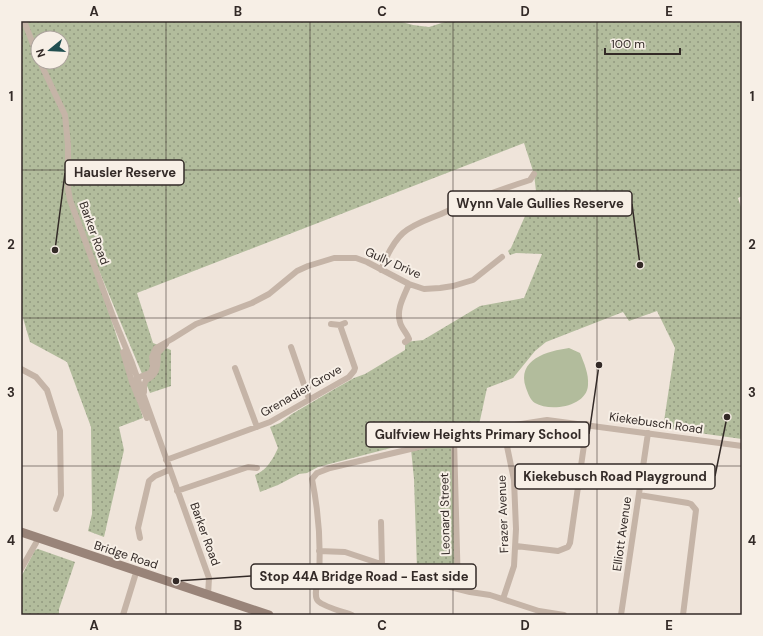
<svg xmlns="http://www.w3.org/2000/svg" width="763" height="636" font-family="'DM Sans',sans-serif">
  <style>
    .green { fill: #b2bc9c }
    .park { fill: url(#park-dots) }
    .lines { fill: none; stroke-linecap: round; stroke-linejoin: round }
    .street { stroke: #c5b4a7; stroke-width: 6 }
    .secondary { stroke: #998479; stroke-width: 9 }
    .grid { fill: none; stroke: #332a27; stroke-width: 1; stroke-opacity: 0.55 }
    .labels { text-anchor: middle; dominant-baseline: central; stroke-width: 4; stroke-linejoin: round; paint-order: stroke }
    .street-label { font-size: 12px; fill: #332a27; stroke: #f7efe6 }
    .leader { fill: none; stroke: #332a27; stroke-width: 1.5 }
    .callout-dot { fill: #332a27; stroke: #f7efe6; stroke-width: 1.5 }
    .callout { fill: #f7efe6; stroke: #332a27; stroke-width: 1.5 }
    .callout-label { font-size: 13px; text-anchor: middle; font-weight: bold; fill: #332a27 }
    .neatline { fill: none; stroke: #332a27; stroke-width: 1.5 }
    .grid-label { font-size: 13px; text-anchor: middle; font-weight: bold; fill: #332a27 }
  </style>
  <defs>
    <pattern id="park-dots" width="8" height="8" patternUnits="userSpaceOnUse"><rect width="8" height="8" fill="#b2bc9c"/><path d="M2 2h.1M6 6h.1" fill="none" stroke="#91997f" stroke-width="1.8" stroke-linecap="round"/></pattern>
  </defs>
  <rect width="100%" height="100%" fill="#efe4da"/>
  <!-- green -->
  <path class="green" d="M569 348 580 353C584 363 589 374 588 385 587 407 550 412 535 403 530 400 528 393 526 388 516 359 548 351 569 348Z"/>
  <!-- park -->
  <path class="park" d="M21 21H24L38 57 43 62H62V38H38V51L26 21H398L413 25 429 27 448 21H742V196L738 198 742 210V439L663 428 675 348 657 311 629 321 623 312 546 342 535 351 513 378 487 388 479 425 318 467 307 473 299 474 278 485 260 492 255 475C267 470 273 459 278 448L270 427 280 423 292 414 338 387 354 378 365 374 405 350V342L423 340 480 306 524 298 542 254 516 253 510 255 508 251 511 248 536 191 534 174 524 143 137 293 153 343 171 350V386L150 393 78 220 132 382 143 418 119 427 124 450 104 537 88 531 92 514 91 427 67 362 30 342 21 311Z
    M454 439 458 583 417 569 414 479 411 449Z
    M38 549 75 562 59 609V615H21V577L35 550Z"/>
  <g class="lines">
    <!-- street -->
    <path class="street" d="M24 21 38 57
      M40 62 65 115 68 145V189L70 200 114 319 132 363 209 578 208 595
      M381 270C386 257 392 243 403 233 413 224 429 219 441 214 471 200 499 190 530 180L534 174
      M331 324 340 325 345 323
      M405 342 409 339C407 333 401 328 400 322 396 309 404 296 409 284
      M291 347 309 399
      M123 352 132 382 147 418
      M235 368 257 427
      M21 369 36 377 47 390 60 431 61 495 56 509
      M144 392V385L146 380C159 374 157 365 158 353L166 344
      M137 395 134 381 137 378 150 373 152 370 153 366 152 357 156 348 172 339 196 324 252 303 269 294 297 271 308 266 334 258H356L367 262 409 284 424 289 440 288 453 286 473 280 502 257
      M503 427 514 480 516 529 514 566 503 599
      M454 439 458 589
      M166 460 270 422 349 377 354 371 355 368 340 325
      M177 491 248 467 257 468
      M639 495 688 503 691 504 696 510 683 615
      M381 522 382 564
      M140 538 138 528 149 481 155 476 169 470
      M516 546 558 551 568 547 570 543 587 424
      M319 551 345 552 450 587 470 592 490 595 539 611 564 615
      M21 569 36 543
      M123 615 135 576
      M352 615C344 612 324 607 318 601 313 596 318 581 319 574 321 543 318 509 312 479L317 473 330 468 508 426 547 420 742 446
      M621 615 648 433"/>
    <!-- secondary -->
    <path class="secondary" d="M21 532 269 615"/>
  </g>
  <!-- grid -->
  <path class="grid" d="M166 21V615M310 21V615M453 21V615M597 21V615M21 170H742M21 318H742M21 466H742"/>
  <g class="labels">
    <!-- street labels -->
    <g class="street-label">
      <text transform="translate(94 233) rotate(70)">Barker Road</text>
      <text transform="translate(393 263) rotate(24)">Gully Drive</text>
      <text transform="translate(301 391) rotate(-30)">Grenadier Grove</text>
      <text transform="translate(656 423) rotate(8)">Kiekebusch Road</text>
      <text transform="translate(445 514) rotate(-91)">Leonard Street</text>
      <text transform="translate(503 514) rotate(-92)">Frazer Avenue</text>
      <text transform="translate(205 534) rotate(70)">Barker Road</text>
      <text transform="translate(622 534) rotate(-82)">Elliott Avenue</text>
      <text transform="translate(126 555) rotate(18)">Bridge Road</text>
    </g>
  </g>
  <!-- callouts -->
  <path class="leader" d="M55 250L65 173M640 265L632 204M599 365L589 434M727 417L715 476M176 581L251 576"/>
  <g class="callout-dot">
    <circle cx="55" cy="250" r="4"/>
    <circle cx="640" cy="265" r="4"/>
    <circle cx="599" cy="365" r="4"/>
    <circle cx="727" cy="417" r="4"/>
    <circle cx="176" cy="581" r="4"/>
  </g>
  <g class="callout">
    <rect x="65" y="160" width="119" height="25" rx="4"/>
    <rect x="448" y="191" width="184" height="25" rx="4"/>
    <rect x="366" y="422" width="223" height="25" rx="4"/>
    <rect x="515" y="464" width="200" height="25" rx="4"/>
    <rect x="251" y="564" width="225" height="25" rx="4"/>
  </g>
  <g class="callout-label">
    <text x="125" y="177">Hausler Reserve</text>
    <text x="540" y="208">Wynn Vale Gullies Reserve</text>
    <text x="478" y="439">Gulfview Heights Primary School</text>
    <text x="615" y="481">Kiekebusch Road Playground</text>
    <text x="364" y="581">Stop 44A Bridge Road - East side</text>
  </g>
  <!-- border -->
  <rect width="763" height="636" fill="none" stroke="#f7efe6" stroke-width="44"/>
  <!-- north arrow -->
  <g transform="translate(50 50) rotate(252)"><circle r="19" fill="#f7efe6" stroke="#a9a09a"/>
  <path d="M0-3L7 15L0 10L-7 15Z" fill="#214e50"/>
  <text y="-6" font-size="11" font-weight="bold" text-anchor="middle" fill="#332a27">N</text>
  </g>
  <!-- scale -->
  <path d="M605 48v6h75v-6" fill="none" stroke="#332a27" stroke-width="2"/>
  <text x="611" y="48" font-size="12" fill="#332a27" stroke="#f7efe6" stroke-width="3" paint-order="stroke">100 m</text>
  <rect x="22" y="22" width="719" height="592" class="neatline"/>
  <g class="grid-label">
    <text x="94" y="16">A</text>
    <text x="238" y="16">B</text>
    <text x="382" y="16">C</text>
    <text x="525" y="16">D</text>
    <text x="669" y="16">E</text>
    <text x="11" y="101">1</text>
    <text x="752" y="101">1</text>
    <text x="11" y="249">2</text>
    <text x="752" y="249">2</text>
    <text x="11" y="397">3</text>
    <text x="752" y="397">3</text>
    <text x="11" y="545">4</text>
    <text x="752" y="545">4</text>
    <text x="94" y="630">A</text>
    <text x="238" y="630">B</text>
    <text x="382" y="630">C</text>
    <text x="525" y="630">D</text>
    <text x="669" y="630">E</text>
  </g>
</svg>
